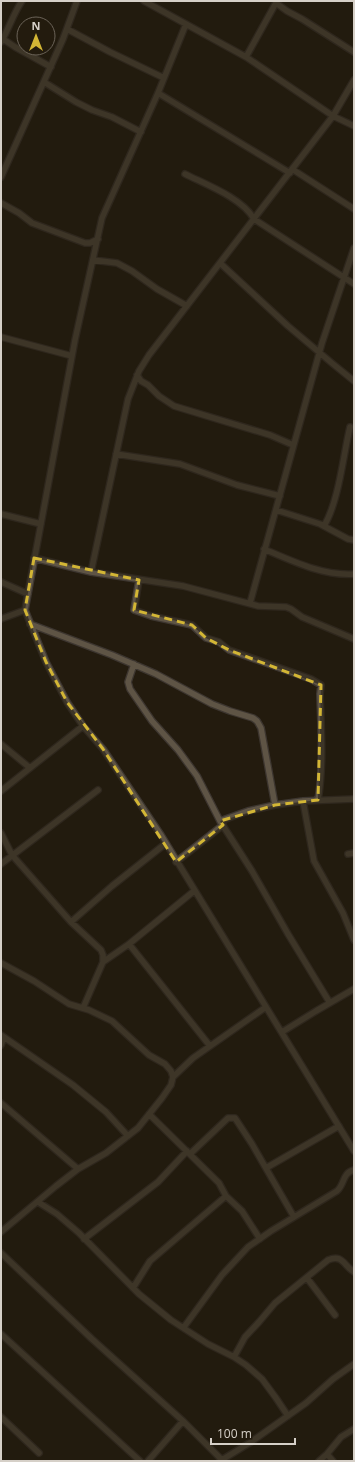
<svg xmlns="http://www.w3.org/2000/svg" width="355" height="1462" font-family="'Open Sans',sans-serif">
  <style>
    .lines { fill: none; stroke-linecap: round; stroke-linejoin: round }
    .minor-casing { stroke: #3d3630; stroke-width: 8 }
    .minor { stroke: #5e5445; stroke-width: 5.5 }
    .marked { fill: none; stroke: #d3b635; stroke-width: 3; stroke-dasharray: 8 5; stroke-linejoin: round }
  </style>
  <rect width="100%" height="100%" fill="#231b0e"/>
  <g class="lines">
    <!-- minor casing -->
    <g class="minor-casing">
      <path id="minor" d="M144 1 246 57 333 116 354 126
        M276 3 287 11 302 19 354 52
        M67 29 110 52 164 78
        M3 39 15 47 51 67
        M1 42C9 29 13 14 22 1
        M246 57 277 1
        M44 82 76 102 92 110 112 117 141 132
        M158 93 290 173
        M292 169 354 209
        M185 174C207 185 242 198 254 219L354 284
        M1 177 63 39 77 1
        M1 203 19 213 32 223 85 243H90L98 239
        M93 260 117 263 132 271 157 289 187 306
        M220 263 288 326 333 364 354 381
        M1 337 72 356
        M137 375 141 381 148 385 159 396 174 406 270 435 293 445
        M116 454 180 464 237 485 280 496
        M276 510 320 524 348 539 354 540
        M1 514 41 524
        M324 526C339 501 343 456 350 427
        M264 549C292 561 323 576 354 574
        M34 558 91 572 183 586 258 606 286 607 291 609 302 617 354 639
        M91 572 128 399 139 371 149 355 333 116 354 80
        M139 580 134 610 151 616 192 625 206 638 219 642 229 650 311 679 321 685 320 694C321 729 324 765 318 800
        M1 582 28 594
        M250 603 322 343 354 248
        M25 610 46 662 67 702 83 726 103 749 161 835 354 1151
        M1 619 25 610 75 340 102 218 158 93 186 24
        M30 624 112 655 156 674 212 704 230 711 253 718 257 721 261 728 275 805 303 801 354 799
        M134 664 128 682 130 689 152 721 178 750 197 776 220 821
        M1 744 30 768
        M1 791 83 726
        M303 801 314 861 343 913 354 940
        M275 805 248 811 220 821 252 871 288 934 330 1003
        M1 833 12 855 71 922 101 950 103 955V962L83 1008
        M348 854 354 853
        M176 862 223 825
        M1 864 98 790
        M71 922 112 886 165 844
        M129 944 210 1046
        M103 962 129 944 194 891
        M1 963 34 981 69 1004 89 1010 112 1021 149 1055 165 1064 171 1071 173 1077
        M282 1032 316 1011 354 989
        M1 1035 73 1085 106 1112 128 1136
        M1 1045 4 1037
        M1 1103 78 1169
        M149 1114 219 1183 226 1196 242 1211 260 1239
        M190 1154 228 1118H235L252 1144 294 1217
        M266 1168 339 1126
        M38 1202 57 1214 79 1233 139 1294 171 1320 208 1344 234 1357 246 1365 262 1379 276 1398 288 1416
        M1 1232 56 1186 78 1169 106 1153 138 1128 162 1098 171 1085 173 1077 193 1058 266 1007
        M84 1239 158 1182 187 1151
        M1 1253 92 1339 183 1421 223 1461
        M307 1278 335 1315
        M133 1288 150 1261 226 1196
        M184 1327 222 1275 248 1247 271 1231 337 1191C345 1184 342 1173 354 1170
        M1 1334 140 1461
        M234 1357 245 1337 259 1322 275 1303 328 1260C343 1254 343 1265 354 1272
        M1 1417 39 1453
        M327 1454 333 1461
        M148 1461 183 1421
        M220 1461 251 1442 306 1403 333 1379 354 1364
        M319 1461 327 1454 341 1437 354 1429"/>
    </g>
    <!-- minor -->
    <use href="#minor" class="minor"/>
  </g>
  <!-- marked area -->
  <path d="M0 0H355V1462H0ZM34 558 139 580 134 610 192 625 206 638 229 650 321 685 318 800 275 805 220 821 223 825 176 862 103 749 67 702 46 662 25 610Z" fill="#231b0e" fill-opacity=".55" fill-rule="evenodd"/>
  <path class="marked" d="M34 558 139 580 134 610 192 625 206 638 229 650 321 685 318 800 275 805 220 821 223 825 176 862 103 749 67 702 46 662 25 610Z"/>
  <!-- border -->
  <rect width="355" height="1462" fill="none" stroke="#d6d0c8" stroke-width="4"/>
  <!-- north arrow -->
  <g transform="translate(36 36)"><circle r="19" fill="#231b0e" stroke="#6b6358"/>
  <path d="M0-3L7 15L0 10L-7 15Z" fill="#d3b635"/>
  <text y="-6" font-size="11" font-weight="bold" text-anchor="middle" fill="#d6d0c8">N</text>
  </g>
  <!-- scale -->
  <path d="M211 1438v6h84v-6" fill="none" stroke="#d6d0c8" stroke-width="2"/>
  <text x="217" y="1438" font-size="12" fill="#d6d0c8" stroke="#231b0e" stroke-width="3" paint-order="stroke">100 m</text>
</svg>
